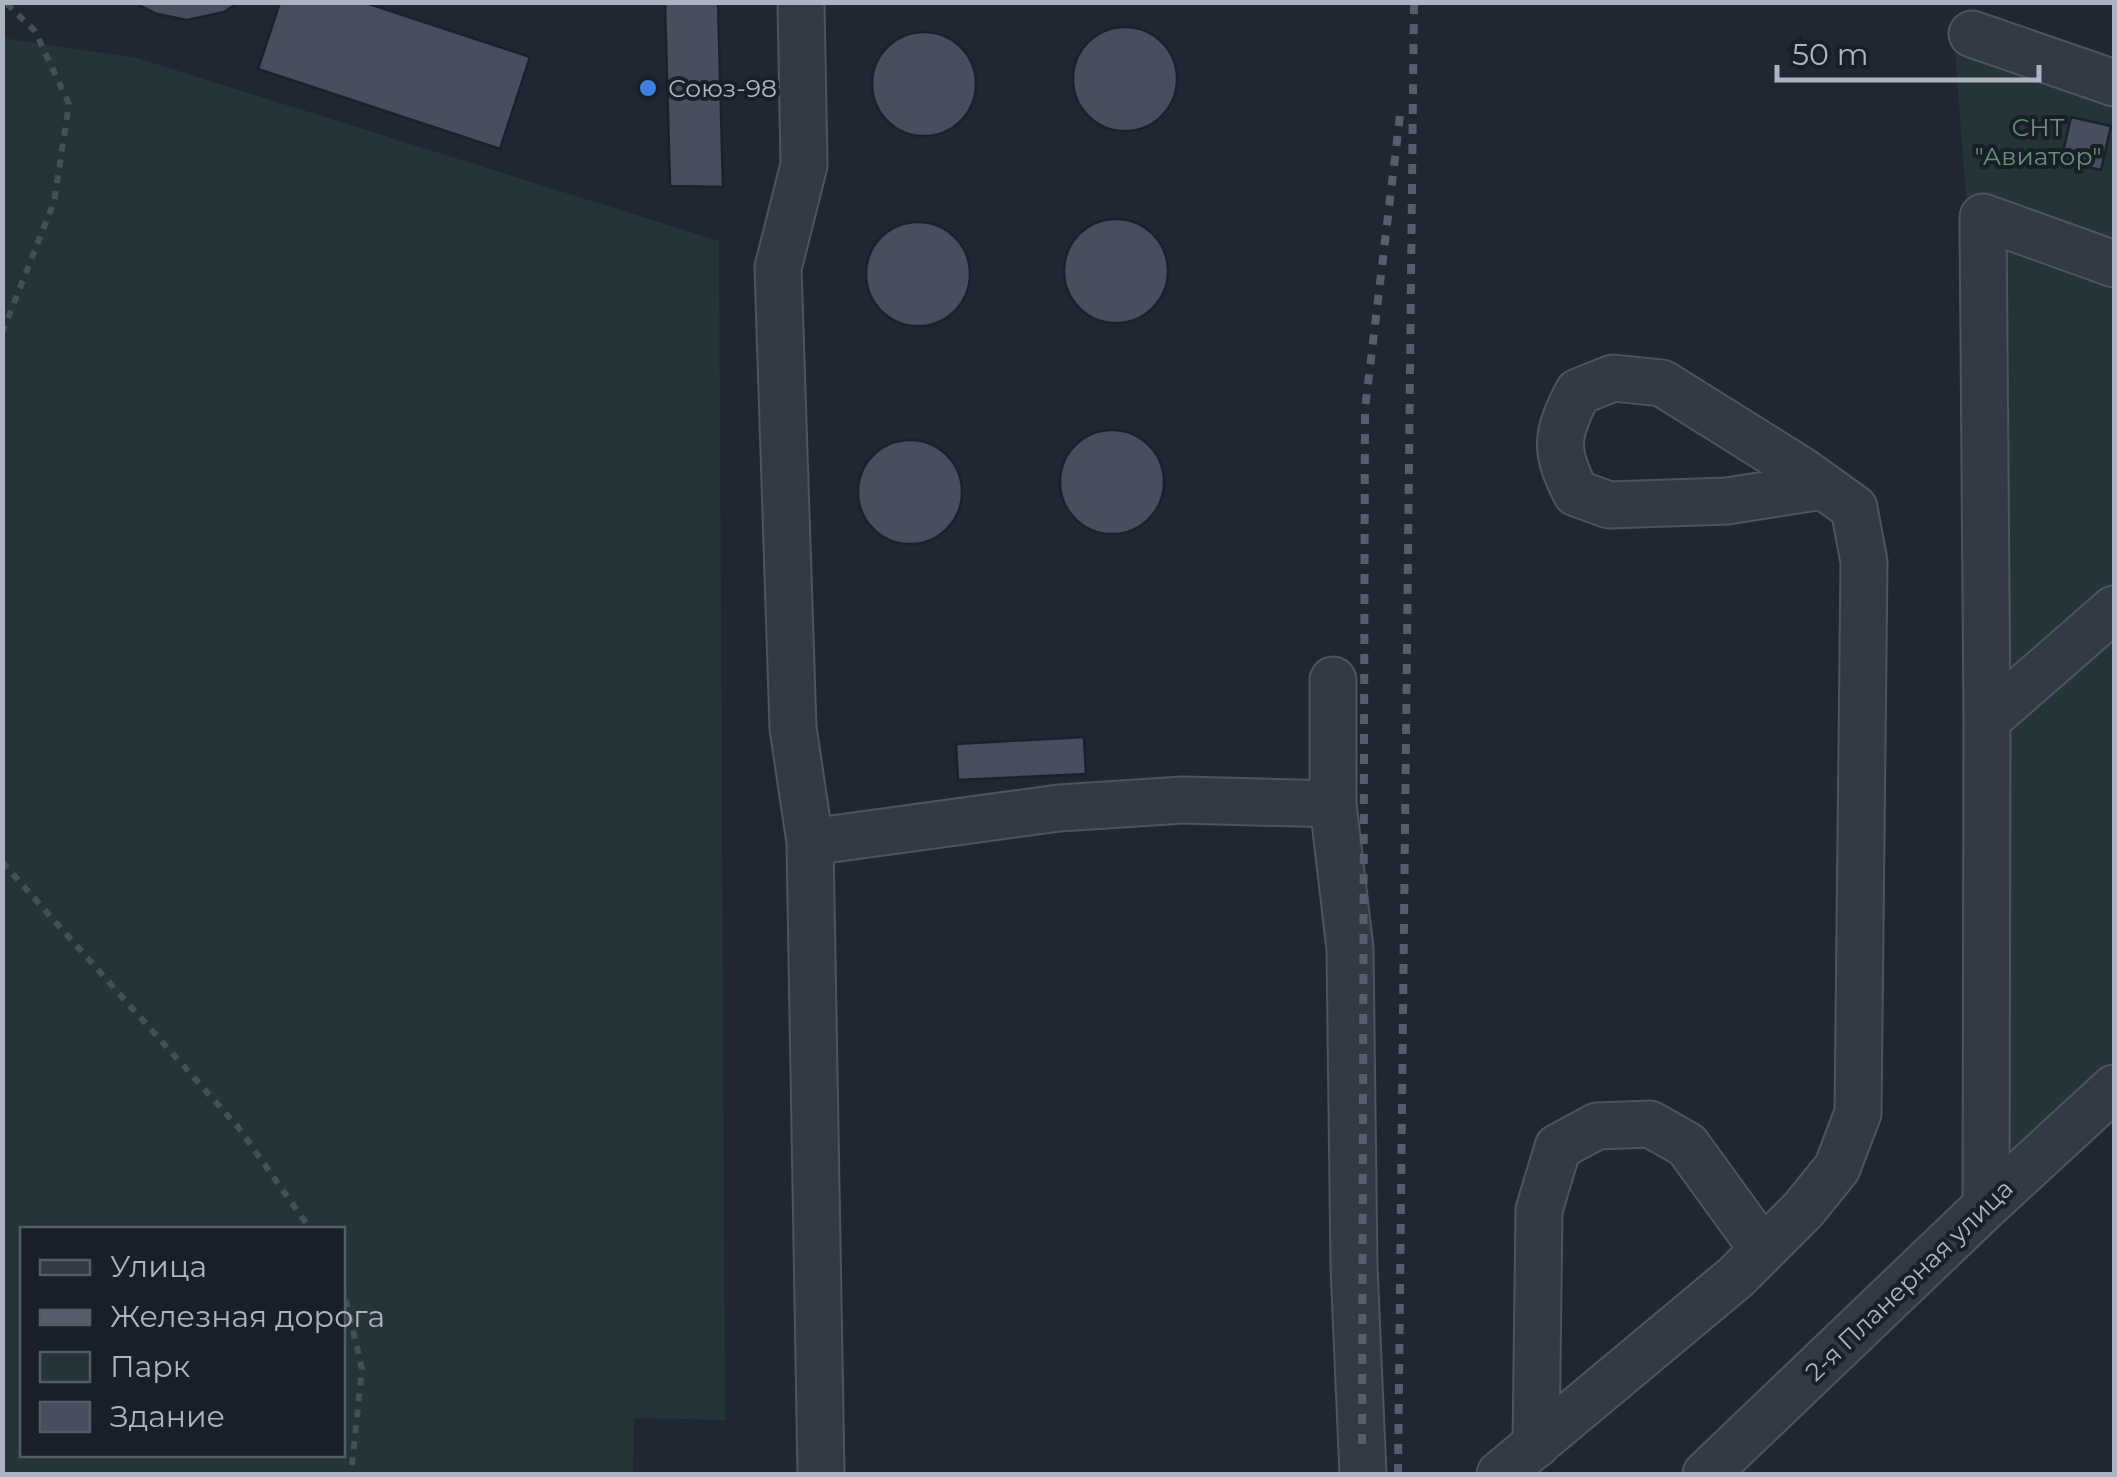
<svg xmlns="http://www.w3.org/2000/svg" width="2117" height="1477" font-family="Montserrat,sans-serif">
  <style>
    .green { fill: #253537; fill-rule: evenodd }
    .building { fill: #474e5d; stroke: #1b212b; stroke-width: 2.5 }
    .lines { fill: none; stroke-linecap: round; stroke-linejoin: round }
    .minor-casing { stroke: #4e545f; stroke-width: 49 }
    .path { stroke: #425154; stroke-width: 6; stroke-dasharray: 8 8; stroke-linecap: butt }
    .minor { stroke: #333944; stroke-width: 45 }
    .rail { stroke: #565d6b; stroke-width: 8; stroke-dasharray: 10 10; stroke-linecap: butt }
    .shop-dot { fill: #3f7fe0; stroke: #191f29; stroke-width: 4 }
    .labels { text-anchor: middle; dominant-baseline: central; stroke-width: 8; stroke-linejoin: round; paint-order: stroke }
    .poi-label { font-size: 25px; fill: #adb4c1; stroke: #191f29; text-anchor: start }
    .park-label { font-size: 25px; fill: #678f73; stroke: #191f29 }
    .street-label { font-size: 25px; fill: #adb4c1; stroke: #191f29 }
  </style>
  <rect width="100%" height="100%" fill="#202733"/>
  <!-- green -->
  <path class="green" d="M1953 25 2114 79V1079L1970 1213 1972 275Z
    M2 38 137 58 719 241 725 1420 634 1418 633 1474H3ZM22 1230H342V1454H22Z"/>
  <!-- building -->
  <path class="building" d="M239 2 224 12 187 20 157 14 133 2Z
    M280 2H363L530 57 500 149 258 69Z
    M665 2H718L723 187 670 186Z
    M1073 79a52 52 0 1 1 104 0a52 52 0 1 1-104 0Z
    M872 84a52 52 0 1 1 104 0a52 52 0 1 1-104 0Z
    M2071 117 2111 126 2101 170 2061 161Z
    M1064 271a52 52 0 1 1 104 0a52 52 0 1 1-104 0Z
    M866 274a52 52 0 1 1 104 0a52 52 0 1 1-104 0Z
    M1060 482a52 52 0 1 1 104 0a52 52 0 1 1-104 0Z
    M858 492a52 52 0 1 1 104 0a52 52 0 1 1-104 0Z
    M1084 737 1086 774 958 780 956 744Z"/>
  <g class="lines">
    <!-- minor casing -->
    <g class="minor-casing">
      <path id="minor" d="M801 3 804 165 778 268 793 728 810 842 821 1474
        M1972 34 2114 83
        M1333 680V804L1350 949 1354 1267 1363 1474
        M1987 720 2114 609
        M810 842 1059 808 1183 800 1333 804
        M1986 1206 1987 720 1983 217 2114 264
        M1536 1445 1539 1210 1558 1147 1597 1126 1650 1124 1687 1145 1763 1250
        M1500 1474 1736 1277 1803 1210 1837 1168 1858 1113 1864 562 1854 508 1801 470 1662 383 1613 378 1578 392C1556 435 1554 450 1576 493L1609 505 1727 501 1823 486
        M1706 1474 1986 1206 2114 1088"/>
    </g>
    <!-- path -->
    <path class="path" d="M2 333 54 202 69 104 35 31 5 2
      M2 862 238 1127 311 1230
      M342 1284 362 1369 351 1474"/>
    <!-- minor -->
    <use href="#minor" class="minor"/>
    <!-- rail -->
    <path class="rail" d="M1362 1444 1365 409 1401 107
      M1398 1474 1414 2"/>
  </g>
  <!-- markers -->
  <circle class="shop-dot" cx="648" cy="88" r="10"/>
  <g class="labels">
    <!-- poi labels -->
    <g class="poi-label">
      <text x="668" y="88">Союз-98</text>
    </g>
    <!-- park labels -->
    <g class="park-label">
      <text x="2038" y="127">СНТ<tspan x="2038" dy="29">"Авиатор"</tspan></text>
    </g>
    <!-- street labels -->
    <g class="street-label">
      <text transform="translate(1909 1280) rotate(-44)">2-я Планерная улица</text>
    </g>
  </g>
  <!-- border -->
  <rect width="2117" height="1477" fill="none" stroke="#adb4c1" stroke-width="10"/>
  <!-- legend -->
  <rect x="20" y="1227" width="325" height="230" fill="#191f29" stroke="#545b66" stroke-width="2.5"/>
  <rect x="40" y="1260" width="50" height="15" fill="#333944" stroke="#545b66" stroke-width="2.5"/>
  <text x="110" y="1277" font-size="30" fill="#adb4c1">Улица</text>
  <rect x="40" y="1310" width="50" height="15" fill="#565d6b" stroke="#545b66" stroke-width="2.5"/>
  <text x="110" y="1327" font-size="30" fill="#adb4c1">Железная дорога</text>
  <rect x="40" y="1352" width="50" height="30" fill="#253537" stroke="#545b66" stroke-width="2.5"/>
  <text x="110" y="1377" font-size="30" fill="#adb4c1">Парк</text>
  <rect x="40" y="1402" width="50" height="30" fill="#474e5d" stroke="#545b66" stroke-width="2.5"/>
  <text x="110" y="1427" font-size="30" fill="#adb4c1">Здание</text>
  <!-- scale -->
  <path d="M1777 65v15h262v-15" fill="none" stroke="#adb4c1" stroke-width="5"/>
  <text x="1792" y="65" font-size="30" fill="#adb4c1" stroke="#191f29" stroke-width="8" paint-order="stroke">50 m</text>
</svg>
